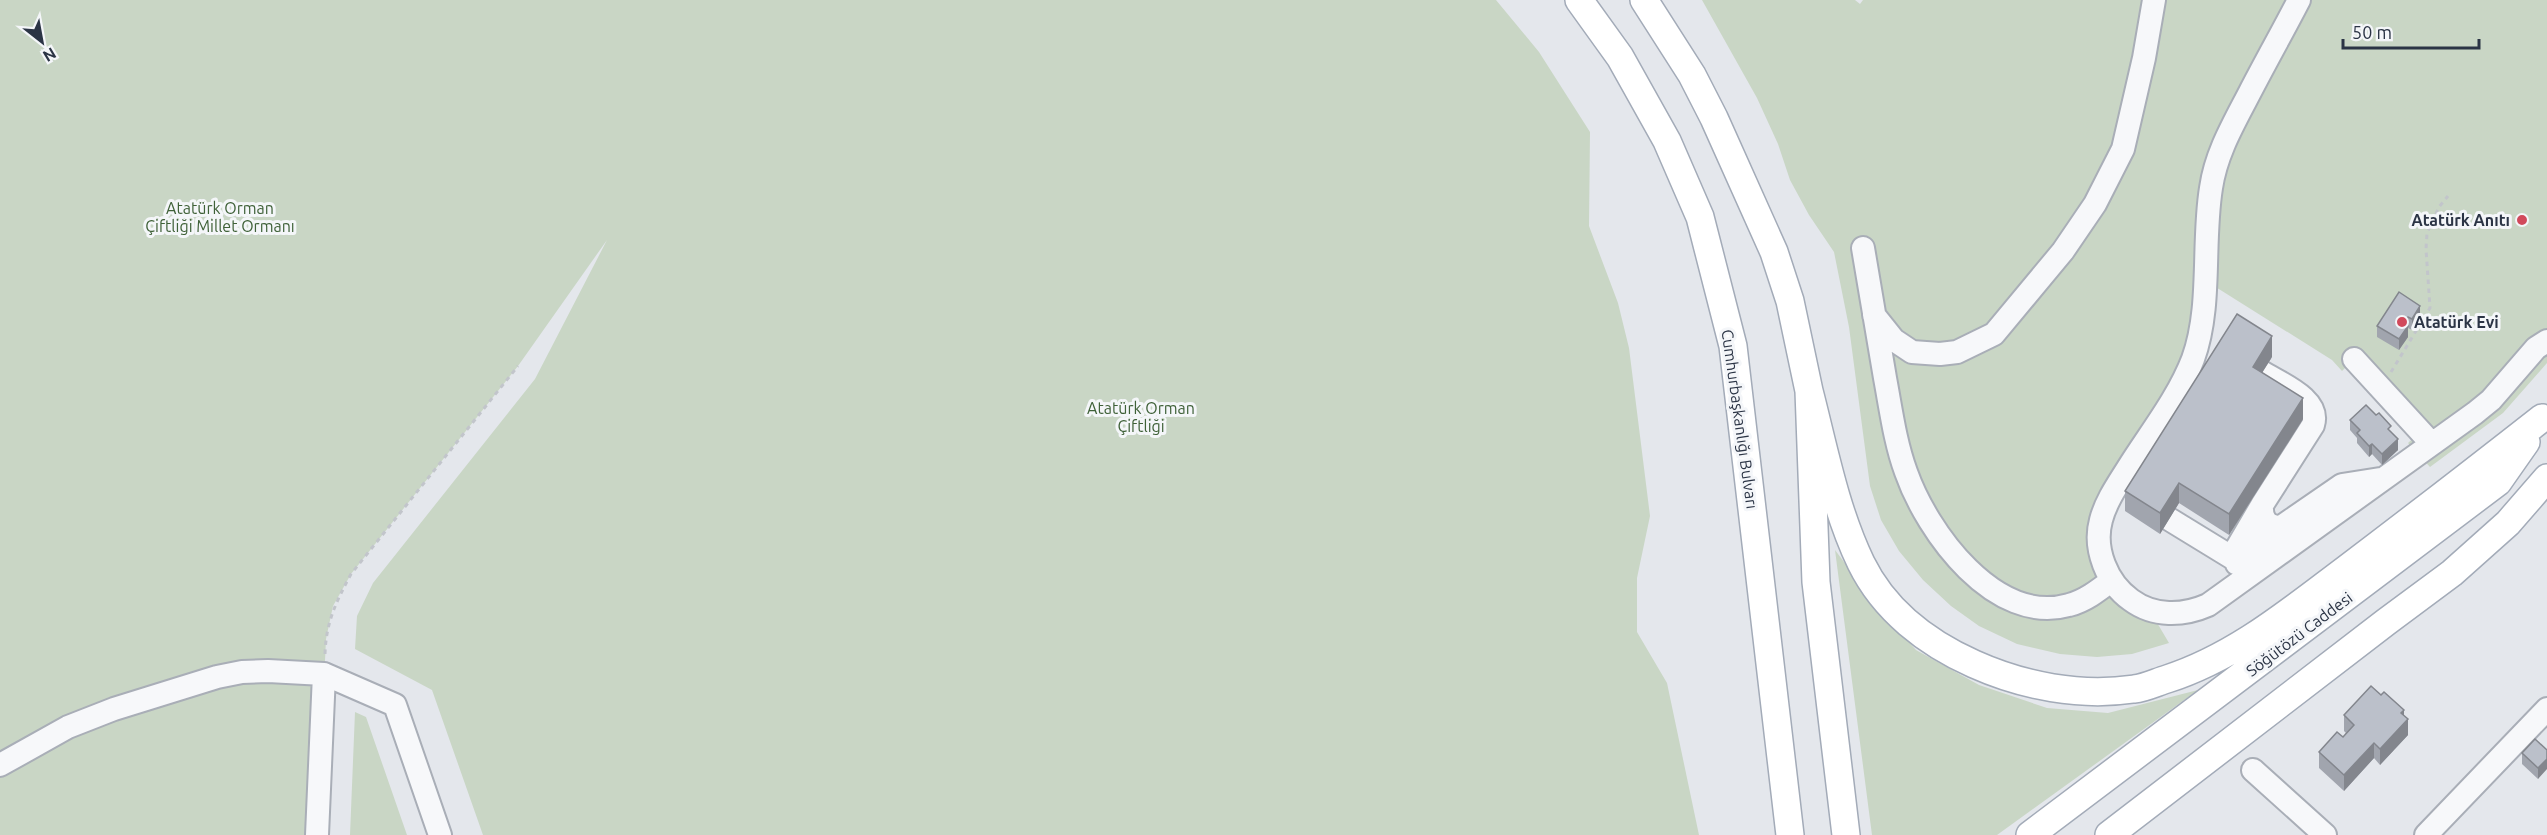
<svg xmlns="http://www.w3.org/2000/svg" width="2547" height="835" font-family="Ubuntu,sans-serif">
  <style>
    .green { fill: #c9d6c5 }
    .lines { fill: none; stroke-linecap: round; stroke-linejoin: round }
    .minor-casing { stroke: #a9aeb7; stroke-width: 26 }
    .major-casing { stroke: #a3abb8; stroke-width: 30 }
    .path { stroke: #c2c5cb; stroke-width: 3; stroke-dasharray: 4.5 4.5; stroke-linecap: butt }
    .minor { stroke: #f7f8fa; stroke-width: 22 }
    .major { stroke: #fff; stroke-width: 27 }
    .wall { fill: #a1a5ae }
    .shaded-wall { fill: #83868d }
    .building { fill: #bbc0ca; stroke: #83868d; stroke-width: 1.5 }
    .poi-dot { fill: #d1495b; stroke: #f4f6f9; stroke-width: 2 }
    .labels { text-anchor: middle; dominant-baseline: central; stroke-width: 6; stroke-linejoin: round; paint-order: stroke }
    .park-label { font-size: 16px; fill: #3f6138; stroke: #f4f6f9 }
    .poi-label { font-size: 16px; font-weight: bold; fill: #2b3445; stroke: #f4f6f9; text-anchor: end }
    .street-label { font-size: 16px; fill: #2b3445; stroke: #f4f6f9 }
  </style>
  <rect width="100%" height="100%" fill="#e4e7ec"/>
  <!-- green -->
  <path class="green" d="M0 0H1496L1539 52 1590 132 1589 226 1618 303 1629 348 1650 516 1637 578V632L1667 683 1699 835H483L432 690 355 649 357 616 373 583 535 379 607 240 518 366 351 574 333 606 326 639 317 835H0Z
    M1702 0H1855L1860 4 1863 0H2547V363L2503 413 2430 467 2408 443 2420 432 2354 359 2342 371 2332 360 2195 274 2191 329 2184 355 2089 532 2156 621 2169 643 2132 654 2097 657 2060 654 2017 644 1979 626 1951 606 1923 580 1899 551 1881 520 1870 486 1849 327 1834 252 1809 215 1790 180 1778 144 1757 98Z
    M1835 550 1880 610 1916 650 1979 685 2047 708 2108 713 2198 690 1997 835H1872Z
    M355 712 366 717 407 835H350Z"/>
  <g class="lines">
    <!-- minor casing -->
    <g class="minor-casing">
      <path id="minor" d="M2299 0C2283 31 2266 61 2250 92 2234 123 2216 153 2211 188 2202 243 2212 307 2193 359 2178 398 2150 433 2128 468 2118 484 2106 501 2101 520 2093 549 2107 583 2131 600 2154 617 2183 616 2208 605L2475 413 2491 400 2536 348 2547 341
        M1863 248C1870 291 1878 335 1885 378 1891 410 1895 442 1906 472 1927 532 1995 626 2069 605 2085 601 2099 590 2112 580
        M1874 315 1894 340 1912 352 1940 354 1957 352 1994 334 2063 251 2095 204 2123 149 2144 58 2154 0
        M2354 359 2432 444
        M2262 372C2281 384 2321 399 2313 425L2262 505C2261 519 2267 527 2281 527L2342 485 2380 479
        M2169 519 2236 560 2281 527
        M2237 564 2235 551 2262 505
        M0 765 68 727 114 709 217 677 242 672 268 671 324 674 395 705 440 835
        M2253 770 2325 835
        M317 835 324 674
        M2426 835 2547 709"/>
    </g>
    <!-- major casing -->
    <g class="major-casing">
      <path id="major" d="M1579 0 1620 57 1667 141 1700 217 1733 346 1790 835
        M1644 0 1692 75 1714 118 1774 252 1790 301 1809 391 1816 582 1846 835
        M1809 391C1824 449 1835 509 1861 563 1884 610 1927 643 1974 664 2023 686 2080 697 2134 689 2145 688 2157 682 2167 679 2235 657 2289 612 2345 570 2411 520 2477 469 2542 418
        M2030 835 2498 482 2526 442
        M2109 835 2386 622 2452 573 2508 523 2547 478"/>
    </g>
    <!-- path -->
    <path class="path" d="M2391 372 2430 308 2426 249 2427 233 2439 207 2448 196
      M325 654C326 622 336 602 351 574L518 366"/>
    <!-- minor -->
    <use href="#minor" class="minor"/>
    <!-- major -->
    <use href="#major" class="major"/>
  </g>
  <!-- wall -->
  <path class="wall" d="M2399 292 2420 317 2412 330 2408 328V337L2399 350 2377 337V326Z
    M2272 357 2262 373 2303 419 2229 535 2179 503 2160 534 2125 511V491Z
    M2350 420 2391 432 2398 450 2382 465 2372 454 2369 457 2357 443V438L2350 430Z
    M2344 715H2404L2408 735 2380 765 2374 758 2344 791 2319 768V752L2343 737 2346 733 2344 731Z
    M2547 750 2538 779 2522 764V753Z"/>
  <!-- shaded-wall -->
  <path class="shaded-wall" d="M2420 306V317L2412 330V319Z
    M2408 317V337L2399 350V339L2404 324Z
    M2272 336V357L2253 387V367Z
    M2303 398V419L2229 535V514Z
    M2398 439V450L2382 465V454Z
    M2372 444V454L2369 457V446Z
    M2179 483V503L2160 534V513Z
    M2404 710V723L2408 719V735L2380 765V749L2401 713Z
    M2374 743V758L2344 791V775Z
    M2547 759V769L2538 779V768Z"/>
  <!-- building -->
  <path class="building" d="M2399 292 2420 306 2412 319 2408 317 2404 324 2408 326 2399 339 2377 326Z
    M2237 314 2272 336 2253 367 2303 398 2229 514 2179 483 2160 513 2125 491Z
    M2366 405 2376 415 2379 413 2391 426 2388 429 2398 439 2382 454 2372 444 2369 446 2357 433 2360 430 2350 420Z
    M2371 686 2381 695 2384 692 2404 710 2401 713 2408 719 2380 749 2374 743 2344 775 2319 752 2337 732 2343 737 2354 725 2344 715Z
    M2535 739 2547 750V759L2538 768 2522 753Z"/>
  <!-- markers -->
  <g class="poi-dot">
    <circle cx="2522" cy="220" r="6"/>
    <circle cx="2402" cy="322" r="6"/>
  </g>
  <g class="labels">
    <!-- park labels -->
    <g class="park-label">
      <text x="220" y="208">Atatürk Orman<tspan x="220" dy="18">Çiftliği Millet Ormanı</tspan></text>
      <text x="1141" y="408">Atatürk Orman<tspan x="1141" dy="18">Çiftliği</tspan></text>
    </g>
    <!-- poi labels -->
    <g class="poi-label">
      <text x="2510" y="220">Atatürk Anıtı</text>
      <text x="2414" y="322" text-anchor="start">Atatürk Evi</text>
    </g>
    <!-- street labels -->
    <g class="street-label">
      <text transform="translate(1740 419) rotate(82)">Cumhurbaşkanlığı Bulvarı</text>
      <text transform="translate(2299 634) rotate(-37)">Söğütözü Caddesi</text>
    </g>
  </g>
  <!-- north arrow -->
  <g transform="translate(42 42) rotate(149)" stroke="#f4f6f9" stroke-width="4.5" paint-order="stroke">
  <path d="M0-4.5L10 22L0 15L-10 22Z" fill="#2b3445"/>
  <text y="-9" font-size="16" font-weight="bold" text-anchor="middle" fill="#2b3445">N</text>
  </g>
  <!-- scale -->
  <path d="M2343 39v9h136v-9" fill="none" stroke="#2b3445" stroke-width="3"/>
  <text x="2352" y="39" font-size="18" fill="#2b3445" stroke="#f4f6f9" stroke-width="4.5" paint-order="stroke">50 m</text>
</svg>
